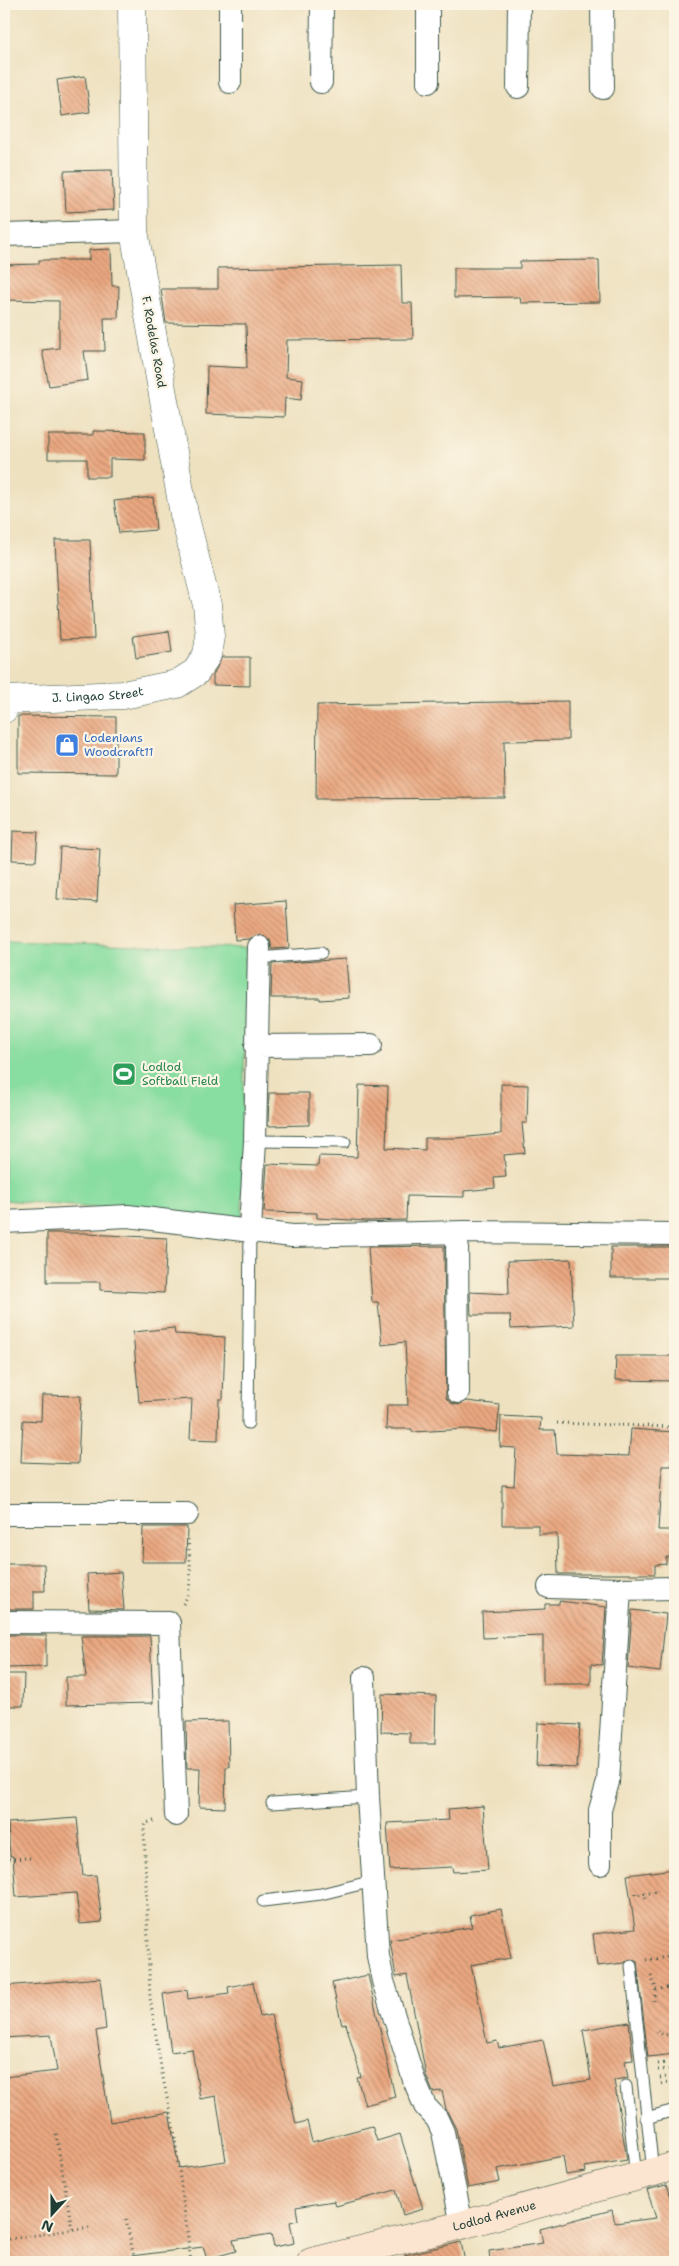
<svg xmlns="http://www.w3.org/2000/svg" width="679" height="2266" font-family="'Shantell Sans',sans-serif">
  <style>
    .green { fill: #88dda0; stroke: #548d6a }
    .building { fill: url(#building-back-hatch) }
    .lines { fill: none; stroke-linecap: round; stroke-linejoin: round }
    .service-casing { stroke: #3e5649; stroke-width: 13 }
    .minor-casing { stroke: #3e5649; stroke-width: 24 }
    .tertiary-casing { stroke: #3e5649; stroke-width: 29 }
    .secondary-casing { stroke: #3e5649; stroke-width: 29 }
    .path { stroke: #3e5649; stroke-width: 3; stroke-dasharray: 1 4; stroke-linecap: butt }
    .service { stroke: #fff; stroke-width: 11 }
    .minor { stroke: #fff; stroke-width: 22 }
    .tertiary { stroke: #fff; stroke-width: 28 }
    .secondary { stroke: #fce5d0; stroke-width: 28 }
    .labels { text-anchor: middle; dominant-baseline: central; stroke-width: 4.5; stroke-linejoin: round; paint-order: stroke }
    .street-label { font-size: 12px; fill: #1f3d34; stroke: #fcf5e5 }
    .shop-label { font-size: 12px; fill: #366cbe; stroke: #fcf5e5; text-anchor: start }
    .leisure-label { font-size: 12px; fill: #27864d; stroke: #fcf5e5; text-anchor: start }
  </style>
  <defs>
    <pattern id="building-back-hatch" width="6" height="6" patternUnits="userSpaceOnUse" patternTransform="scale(1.25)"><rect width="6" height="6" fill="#eba881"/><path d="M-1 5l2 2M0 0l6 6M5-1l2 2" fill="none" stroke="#be8a6a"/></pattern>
  </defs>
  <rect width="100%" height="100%" fill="#fcf5e5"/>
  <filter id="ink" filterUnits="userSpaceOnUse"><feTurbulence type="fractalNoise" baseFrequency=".02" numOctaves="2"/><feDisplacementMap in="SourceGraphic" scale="10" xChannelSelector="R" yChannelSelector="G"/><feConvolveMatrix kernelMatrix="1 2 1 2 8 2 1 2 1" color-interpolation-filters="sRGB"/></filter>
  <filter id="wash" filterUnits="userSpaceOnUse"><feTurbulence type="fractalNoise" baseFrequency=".0096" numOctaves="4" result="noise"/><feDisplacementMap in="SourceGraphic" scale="20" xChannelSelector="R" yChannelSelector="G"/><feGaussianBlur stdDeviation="1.12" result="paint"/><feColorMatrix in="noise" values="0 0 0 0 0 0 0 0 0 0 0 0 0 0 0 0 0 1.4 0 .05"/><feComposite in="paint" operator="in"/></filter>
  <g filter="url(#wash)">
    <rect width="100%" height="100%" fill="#eee1c0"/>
    <!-- green -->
    <path class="green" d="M4 941 246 948 242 1221 4 1200Z"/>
    <g id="blocks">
      <!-- building -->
      <path class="building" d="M85 76 90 112 62 116 57 80Z
        M112 170 114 210 66 212 64 171Z
        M111 249 112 286H119L118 318H104L105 351H84L88 380 49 386 42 350 59 348V301L4 300V265L39 264V260H89V250Z
        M599 260 600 302 521 303 520 297 454 298V268H520V261Z
        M401 265 402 303H412L413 339 287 340 286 377 303 379 301 400 285 398 284 417 206 414 207 366 247 368 246 324 166 323 161 289H218V268Z
        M93 431 145 432V460L110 459V477H87V459H48V435H93Z
        M153 497 156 530 119 533 114 501Z
        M55 540H90L94 639 60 640Z
        M169 631 172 652 136 658 133 636Z
        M222 657H250V686L213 685V675Z
        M568 701V740L504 741 505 798 316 799 317 705Z
        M18 716 116 717V774L18 773Z
        M13 831 38 832 36 861 12 860Z
        M60 847 100 849 97 902 57 899Z
        M286 901 289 948 272 949 270 940 260 934 249 939 235 940 233 905Z
        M346 959 349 998 320 1000V998H271L272 964Z
        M501 1084 528 1085 527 1123H522L525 1153 504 1155 506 1177 494 1178 495 1188 464 1191V1197L407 1196 406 1220 367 1221 317 1218V1213L264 1212 267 1164 318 1166 319 1156 357 1157 359 1085 388 1086 386 1148 425 1150V1138H457L501 1134Z
        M269 1093H309V1125L268 1126Z
        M47 1233H88V1234L167 1238 164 1293 100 1290V1282H47Z
        M444 1246 446 1398 451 1403 458 1405 467 1401 500 1405 497 1432 467 1429 412 1432V1429H386L387 1405H408L405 1342 382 1345 378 1302H372L368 1247Z
        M611 1247H675V1278H611Z
        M571 1259 574 1326 511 1329 510 1315H471L470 1292 509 1294 508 1261Z
        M174 1328 175 1334 225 1337 223 1399H219L218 1440 190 1439 192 1399 139 1402 133 1332Z
        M616 1356H674V1381L615 1380Z
        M42 1395 81 1396 78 1464 21 1462 23 1420 41 1421Z
        M501 1416 541 1418 540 1430H555L557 1454 629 1456 631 1429 673 1432 671 1466H662L658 1530H675V1557H666V1564L655 1565V1574H558L557 1534H538V1525H502V1485L514 1486 516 1448 500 1447Z
        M143 1527H187L186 1562H142Z
        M4 1564H44L45 1591H34V1609H5Z
        M121 1572 124 1610 89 1609 87 1574Z
        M559 1601 606 1607 602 1665 591 1664V1684H543V1636L483 1638 482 1612 545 1609V1604H559Z
        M632 1610 666 1614 660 1672 628 1668Z
        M6 1635H46V1667L6 1668Z
        M81 1636H150L153 1703 66 1705V1677H86Z
        M4 1674H24L23 1706H4Z
        M382 1694 436 1696 435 1744H410V1733L381 1732Z
        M228 1721 229 1767H226L225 1808 199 1807 200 1768H187L186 1722Z
        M538 1723 580 1725 577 1768 536 1766Z
        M483 1806 488 1870 453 1872 452 1867 390 1870 387 1823 449 1820 448 1809Z
        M77 1818 83 1876 96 1875 102 1922 80 1924 76 1893 16 1897 13 1856H10L8 1823Z
        M675 1869V2054L648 2057 637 1962 631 1959 624 1963 597 1966 593 1934 635 1929 627 1875Z
        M501 1909 511 1958 471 1965 487 2043 497 2041 499 2048 543 2040 553 2086 591 2080 583 2030 629 2022 633 2060 625 2061 628 2078 614 2080 627 2160 585 2167 586 2172 566 2175 563 2156 497 2169 500 2182 468 2188 456 2129 446 2109 442 2091 433 2092 426 2075 407 1975 396 1977 390 1940 472 1927 470 1915Z
        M368 1975 395 2097 365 2105 357 2078 361 2077 346 2024 342 2025 332 1983Z
        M100 1978 106 2029 96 2031 110 2122 169 2112 179 2168 226 2161 216 2096 200 2099 192 2049 171 2052 163 1994 187 1990 188 1999 229 1993 228 1987 253 1982 260 2017 271 2015 296 2124 307 2121 312 2142 372 2126 377 2141 400 2134 423 2209 403 2215 396 2190 336 2206 334 2201 296 2207 298 2220 290 2222 294 2243 274 2247 271 2234 233 2240 236 2251 207 2259 203 2247 131 2256 132 2262H4V2077L57 2071 51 2035 4 2038V1986Z
        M666 2185 675 2212V2262H490L489 2251 543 2243 540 2229 612 2210 615 2223 656 2218 647 2190Z
        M461 2242 465 2262H405V2255Z"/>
    </g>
  </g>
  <g filter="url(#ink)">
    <use href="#blocks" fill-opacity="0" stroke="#3e5649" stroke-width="1"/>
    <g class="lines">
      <!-- service casing -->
      <g class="service-casing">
        <path id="service" d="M258 958 321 953
          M255 1141 345 1142
          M248 1423 250 1229
          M272 1803 368 1797
          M263 1901 321 1894 373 1881
          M631 1966 653 2172
          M626 2086 636 2177
          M646 2118 675 2110"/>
      </g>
      <!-- minor casing -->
      <g class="minor-casing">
        <path id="minor" d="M230 4V82
          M602 4 603 88
          M321 82 322 4
          M428 82V4
          M518 87 519 4
          M4 235 134 231
          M256 1046 371 1045
          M4 1222 128 1216 292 1236 464 1232 675 1234
          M250 1229 255 1141 259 947
          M457 1233 458 1392
          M4 1514H187
          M549 1587 620 1589 675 1588
          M4 1622 169 1623 176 1815
          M364 1678 368 1797 378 1956 383 1981 414 2080 425 2106 437 2119 443 2132 462 2225
          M600 1864V1810L608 1782 620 1589"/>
      </g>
      <!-- tertiary casing -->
      <g class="tertiary-casing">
        <g id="tertiary">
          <path id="s1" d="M4 709 5 700 123 695 177 684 196 672 207 655 210 636 207 605 184 514 134 231 132 4"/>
        </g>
      </g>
      <!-- secondary casing -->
      <g class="secondary-casing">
        <g id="secondary">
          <path id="s2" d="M311 2262 462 2225 675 2166"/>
        </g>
      </g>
      <!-- path -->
      <path class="path" d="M557 1423 675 1427
        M183 1604C195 1586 189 1558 188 1537
        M154 1821 146 1823 144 1829 150 1998 162 2073 174 2131 191 2262
        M4 1859 31 1858
        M644 1892 646 1899
        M636 1893V1895L657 1892V1890
        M646 1960 675 1956
        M651 1976 656 1989 654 2001
        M656 1989 675 1987
        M657 2031 663 2035 675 2034
        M658 2064 665 2063
        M658 2070 675 2069
        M660 2078 675 2076
        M661 2084 675 2082
        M56 2134 72 2229
        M126 2219 135 2262
        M4 2240 90 2227"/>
      <!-- service -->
      <use href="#service" class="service"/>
      <!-- minor -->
      <use href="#minor" class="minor"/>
      <!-- tertiary -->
      <use href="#tertiary" class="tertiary"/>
      <!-- secondary -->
      <use href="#secondary" class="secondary"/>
    </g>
  </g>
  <!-- icons -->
  <defs>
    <g id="shop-square" transform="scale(1.25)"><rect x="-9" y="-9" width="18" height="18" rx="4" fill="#3f7fe0" stroke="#fcf5e5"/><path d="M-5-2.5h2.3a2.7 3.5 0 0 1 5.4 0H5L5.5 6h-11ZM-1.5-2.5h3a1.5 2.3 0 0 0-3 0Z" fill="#fff"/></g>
    <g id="stadium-square" transform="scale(1.25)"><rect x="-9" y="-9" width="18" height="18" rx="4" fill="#2e9e5b" stroke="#fcf5e5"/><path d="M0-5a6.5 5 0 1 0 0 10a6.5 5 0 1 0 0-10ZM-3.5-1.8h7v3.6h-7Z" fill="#fff"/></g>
  </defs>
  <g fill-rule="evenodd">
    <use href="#shop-square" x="67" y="745"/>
    <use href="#stadium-square" x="124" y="1074"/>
  </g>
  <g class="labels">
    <!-- street labels -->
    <g class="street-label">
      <text transform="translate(154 342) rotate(80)">F. Rodelas Road</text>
      <text stroke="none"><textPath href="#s1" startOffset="102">J. Lingao Street</textPath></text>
      <text stroke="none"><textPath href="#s2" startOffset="189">Lodlod Avenue</textPath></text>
    </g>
    <!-- shop labels -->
    <g class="shop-label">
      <text x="84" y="738">Lodenians<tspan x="84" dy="14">Woodcraft11</tspan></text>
    </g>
    <!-- leisure labels -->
    <g class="leisure-label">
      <text x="142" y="1067">Lodlod<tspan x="142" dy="14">Softball Field</tspan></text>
    </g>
  </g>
  <!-- margin -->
  <rect width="679" height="2266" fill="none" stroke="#fcf5e5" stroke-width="20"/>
  <!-- north arrow -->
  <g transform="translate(52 2214) rotate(201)" stroke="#fcf5e5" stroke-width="4" paint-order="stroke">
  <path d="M0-4L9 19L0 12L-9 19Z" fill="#1f3d34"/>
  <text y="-8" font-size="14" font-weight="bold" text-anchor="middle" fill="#1f3d34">N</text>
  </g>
</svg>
